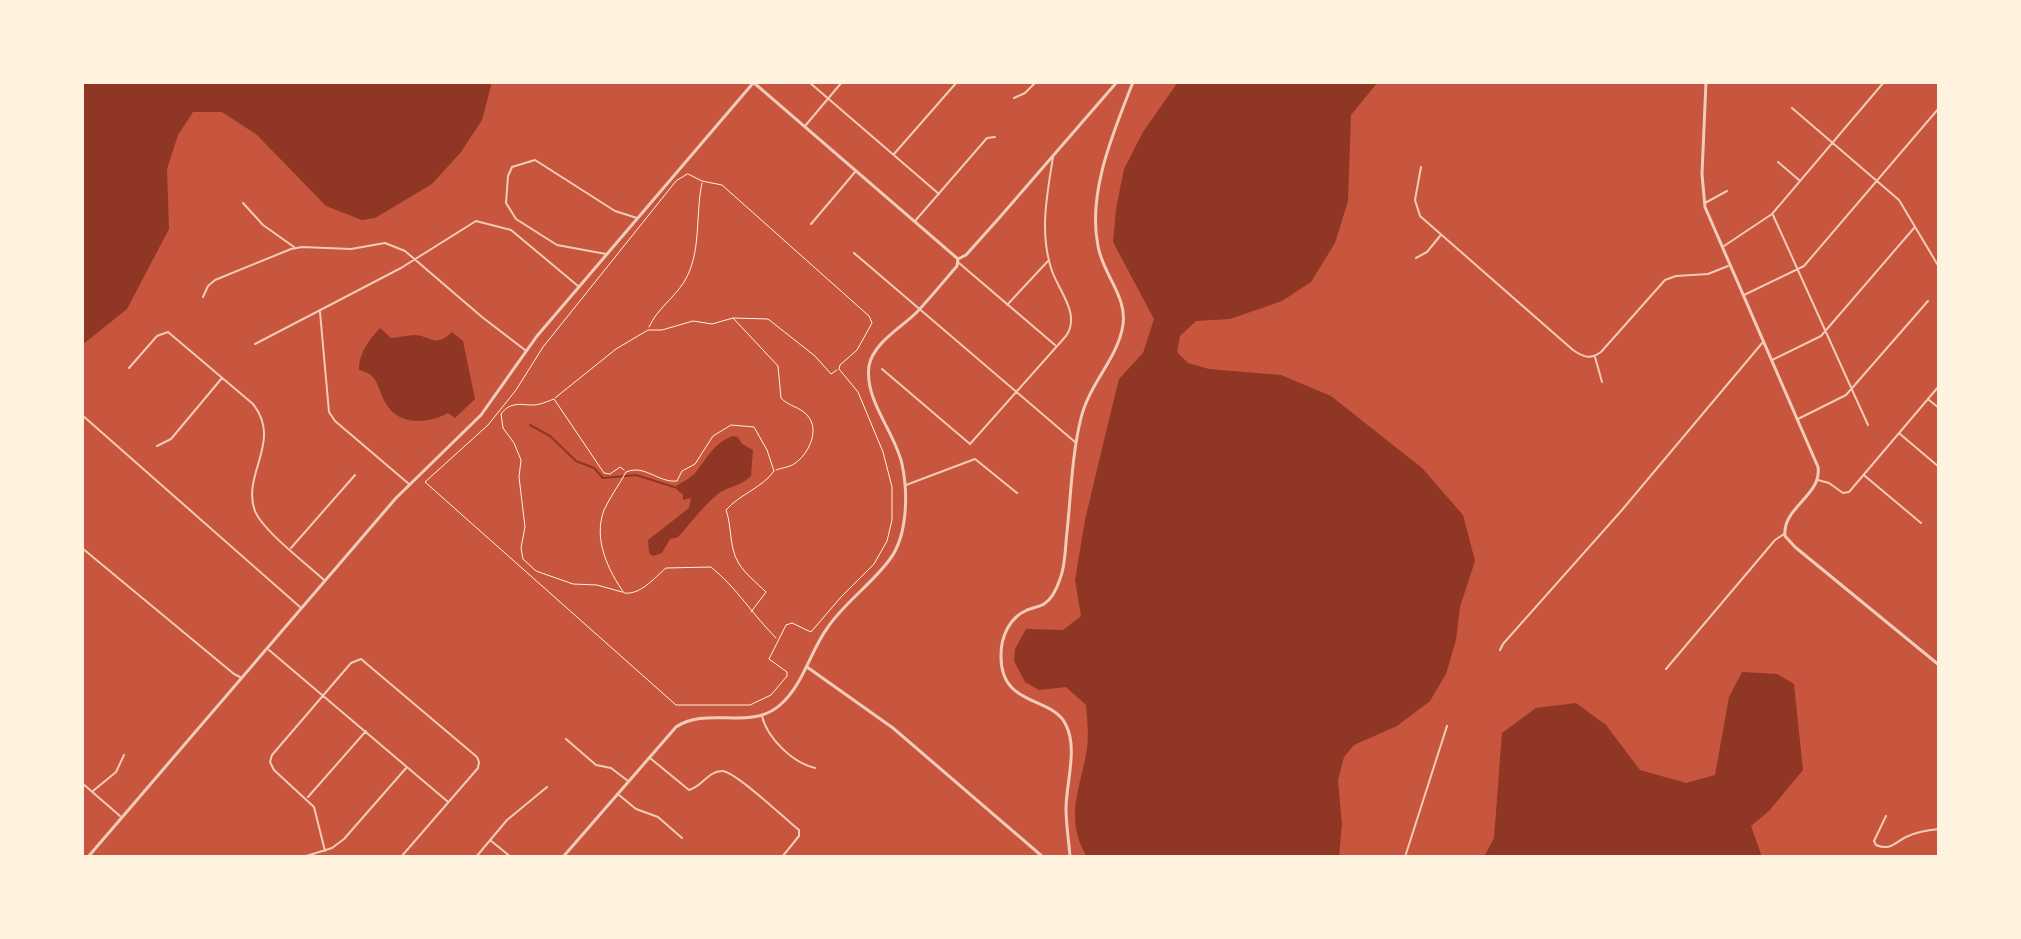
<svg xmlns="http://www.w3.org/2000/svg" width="2021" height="939" font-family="Figtree,sans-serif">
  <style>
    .water { fill: #8f3625 }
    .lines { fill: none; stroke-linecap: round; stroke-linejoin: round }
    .stream { stroke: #8f3625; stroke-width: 2 }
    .path { stroke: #fff3e0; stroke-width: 1 }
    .minor { stroke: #f1ccb7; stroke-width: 2 }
    .tertiary { stroke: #f1ccb7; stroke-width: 3 }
  </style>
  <rect width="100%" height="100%" fill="#c8553d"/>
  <!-- water -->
  <path class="water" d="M82 82H492L482 120 461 152 432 184 375 218 362 220 326 206 257 135 222 112H193L178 135 167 169 169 229 127 309 82 345Z
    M1178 82H1378L1351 115 1348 201 1335 243 1311 282 1282 301 1230 319 1196 321 1180 336 1177 352 1188 363 1209 369 1281 375 1331 396 1422 468 1463 515 1475 561 1460 607 1456 640 1446 674 1430 701 1397 726 1354 745 1344 757 1338 780 1342 824 1339 857H1087C1064 818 1080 790 1087 749 1089 735 1087 719 1086 705L1066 687 1039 690 1025 682 1014 661 1015 649 1026 629 1063 630 1081 616 1075 580 1085 520 1105 436 1119 379 1143 353 1154 319 1113 242 1116 209 1124 169 1143 132Z
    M380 328 391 338C399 337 406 336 413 335 431 335 435 349 452 332L463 341 475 399 455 418 448 413C430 423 403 426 389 408 377 393 381 374 359 370 358 354 370 339 380 328Z
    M733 436 738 437 742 444 753 450 751 476C741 486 729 486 718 494 703 506 691 523 678 537L670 539 662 553 653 556 649 553 648 540 689 508 691 498 683 500V495L674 487C681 483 691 478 696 472 707 458 715 442 733 436Z
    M1742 672 1777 674 1794 684 1803 770 1769 811 1751 826 1762 857H1484L1494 838 1502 733 1536 708 1576 703 1606 725 1640 770 1686 783 1715 775 1729 697Z"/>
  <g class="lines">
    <!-- stream -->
    <path class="stream" d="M530 425 550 436 576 461 594 468 603 478 636 475 674 487"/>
    <!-- path -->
    <path class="path" d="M688 174 702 181 722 185 869 316 872 323 857 350 840 365 839 369 858 392 883 452 892 487V520L887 541 874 564 841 597 811 632 792 623 786 625 769 659 787 672V676L771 695 750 705H676L425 482 488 425 516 390 543 347 676 181Z
      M733 318 778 366 781 398C788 406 800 407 807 415 821 430 808 455 794 464 790 467 781 468 776 470
      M649 327C657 309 674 298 684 282 702 253 695 215 702 183
      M555 398 616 349 648 330H662L693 321 712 324 733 318 768 319 815 356 831 374 837 370
      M622 592 597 585 573 584 536 571 523 559 521 548 525 527 519 477 521 460 514 443 503 428 501 414C511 401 520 405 533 405 540 405 548 401 554 399L604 473 610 474 620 467 624 470
      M751 612 766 592C757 583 744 573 738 562 729 547 732 526 726 510 740 494 762 488 774 471L767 450 754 427 731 425 713 436 695 464 682 471 677 481C658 483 645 464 626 472 619 485 610 497 604 510 593 539 608 570 624 593 641 595 654 578 666 568L711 567C736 587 753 615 776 638"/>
    <!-- minor -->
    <path class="minor" d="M809 82 939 194
      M1014 98 1025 93 1036 82
      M1792 108 1899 200 1939 267
      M805 126 842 82
      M894 154 957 82
      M1778 162 1799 180
      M1421 167 1415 200 1420 216 1573 350C1583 357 1590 360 1601 352L1665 280 1676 276 1708 274 1728 266
      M243 203 263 225 294 247
      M1705 203 1727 191
      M1773 215 1868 425
      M915 221 987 138 995 137
      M811 224 855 172
      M1724 246 1772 214 1884 82
      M854 253 1075 442
      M606 254 557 245 516 219 506 203 508 176 512 167 535 160 615 211 637 218
      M1416 258 1427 252 1440 236
      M959 263 1055 345
      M1744 295 1804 266 1939 108
      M203 297 208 286 215 280 291 249 302 247 351 249 385 243 405 251 482 317 525 350
      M1007 305 1048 261
      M320 312 329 412 335 421 409 484
      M255 344 401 268 476 221 511 230 578 286
      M1595 357 1602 382
      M1772 360 1821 336 1914 228
      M129 368 157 336 168 332 253 404C283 441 241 475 255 511 263 531 307 564 325 581
      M882 369 970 444 1066 336C1081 315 1059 291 1052 271 1039 233 1047 195 1053 157
      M1929 400 1939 408
      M82 415 300 607
      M1798 419 1846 395 1928 301
      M1900 434 1939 467
      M157 446 171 439 222 378
      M1865 476 1921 523
      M1818 480 1829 483 1843 493 1849 492 1939 386
      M906 485 975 459 1017 493
      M82 548 234 674 242 678
      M291 548 355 475
      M269 650 447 801
      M1500 650 1503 644 1622 510 1763 342
      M1666 669 1775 540 1784 534
      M762 716C767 738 793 763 815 768
      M566 739 596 765 611 768 628 781
      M650 758 689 790C702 787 708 771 722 771 735 771 785 819 799 830V836L782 857
      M82 783 120 816
      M93 791 116 772 124 755
      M619 795 636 809 658 817 682 838
      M308 797 366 731
      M1886 816 1874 841 1876 845C1890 851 1894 843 1906 837 1916 832 1928 830 1939 829
      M490 840 511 857
      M325 851 314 807 274 770 270 762 272 755 351 663 361 659 477 757 479 762 478 768 401 857
      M303 857 332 848 344 839 407 767
      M476 857 507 820 547 787
      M1405 857 1447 726"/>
    <!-- tertiary -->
    <path class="tertiary" d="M1706 82 1702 174 1705 207 1818 467C1822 496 1782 507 1785 536L1795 547 1939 665
      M958 259 966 255 1000 217 1117 82
      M807 667 893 728 1043 857
      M88 857 396 498 481 415 537 336 754 82
      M563 857 676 727C707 706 751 731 780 705 804 684 810 651 828 627 845 602 872 584 890 559 908 535 908 492 902 464 895 432 864 400 869 366 873 343 901 328 917 312 931 297 944 281 957 266L958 259 753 82
      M1070 857C1069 841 1066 825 1066 809 1066 783 1078 749 1066 725 1052 695 1000 708 1001 655 1001 637 1009 618 1027 610 1032 608 1039 607 1044 604 1052 599 1057 588 1060 579 1066 564 1065 547 1067 532 1071 494 1072 454 1081 418 1089 385 1115 361 1122 330 1130 298 1103 276 1098 246 1087 192 1114 131 1133 82"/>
  </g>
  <!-- border -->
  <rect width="2021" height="939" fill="none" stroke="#fff3e0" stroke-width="168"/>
</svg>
